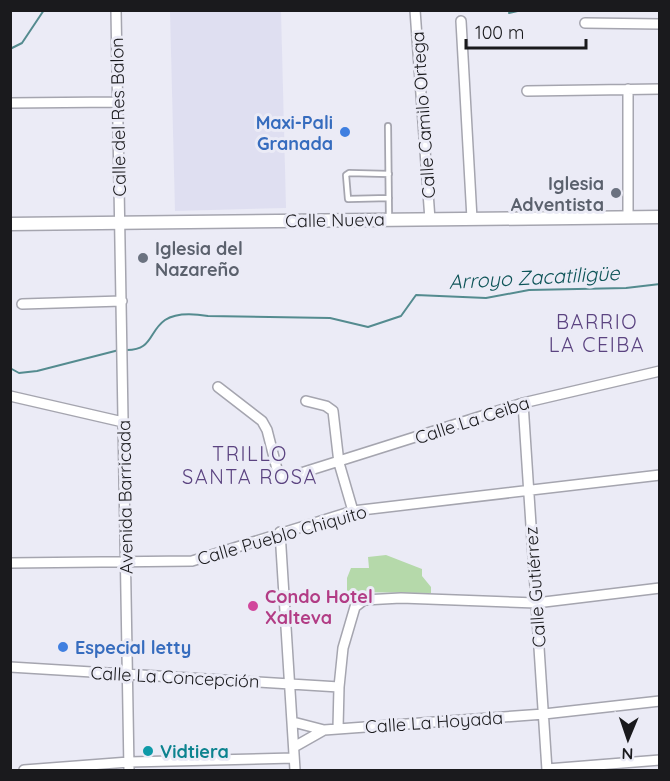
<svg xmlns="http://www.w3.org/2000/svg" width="670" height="781" font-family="Quicksand,sans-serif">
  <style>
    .built { fill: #dfdff1 }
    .green { fill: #b5d9aa }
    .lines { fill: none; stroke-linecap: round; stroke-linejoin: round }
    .stream { stroke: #548b8f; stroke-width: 2 }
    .service-casing { stroke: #a5a5af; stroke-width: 8 }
    .minor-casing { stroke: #a5a5af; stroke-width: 12 }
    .tertiary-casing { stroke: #a5a5af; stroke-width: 15 }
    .service { stroke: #fff; stroke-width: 4.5 }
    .minor { stroke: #fff; stroke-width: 9 }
    .tertiary { stroke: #fff; stroke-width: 12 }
    .shop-dot { fill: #3f7fe0; stroke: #ebebf6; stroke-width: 2 }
    .worship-dot { fill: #6b7280; stroke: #ebebf6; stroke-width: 2 }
    .hotel-dot { fill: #d1479c; stroke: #ebebf6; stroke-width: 2 }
    .culture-dot { fill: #0f9aa8; stroke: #ebebf6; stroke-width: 2 }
    .labels { text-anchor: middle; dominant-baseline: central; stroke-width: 6; stroke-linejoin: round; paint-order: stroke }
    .street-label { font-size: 18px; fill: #1a1a1d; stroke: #ebebf6 }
    .shop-label { font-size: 18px; font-weight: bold; fill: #366cbe; stroke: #ebebf6; text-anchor: end }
    .worship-label { font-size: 18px; font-weight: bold; fill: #5b616d; stroke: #ebebf6; text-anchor: end }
    .hotel-label { font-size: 18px; font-weight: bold; fill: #b23c85; stroke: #ebebf6; text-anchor: start }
    .culture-label { font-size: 18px; font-weight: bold; fill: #0d838f; stroke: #ebebf6; text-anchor: start }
    .water-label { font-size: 20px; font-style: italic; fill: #0e5458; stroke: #ebebf6 }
    .neighbourhood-label { font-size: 20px; letter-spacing: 1.5px; fill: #5b4380; stroke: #ebebf6 }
  </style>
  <rect width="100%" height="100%" fill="#ebebf6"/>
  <!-- built -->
  <path class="built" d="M170 11H281L286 208 175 211Z"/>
  <!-- green -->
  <path class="green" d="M386 555 422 569V576L431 587V593L347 592V578L351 568H369L368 557Z"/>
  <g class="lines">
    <!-- stream -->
    <path class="stream" d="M509 13 522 10
      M10 49 22 43 44 10
      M125 350C153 351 148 332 165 320 177 312 196 314 208 316L330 318 368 327 401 316 416 295 486 298 529 290 626 288 660 284
      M10 368 19 373 37 371 119 350"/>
    <!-- service casing -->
    <g class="service-casing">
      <path id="service" d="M388 126 389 219
        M389 174 349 173 346 175 348 199 389 198"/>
    </g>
    <!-- minor casing -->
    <g class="minor-casing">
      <path id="minor" d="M116 10 129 770
        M415 10 430 220
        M461 21 472 219
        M585 23 660 24
        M527 91 660 89
        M10 103 118 102
        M628 217V89
        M22 304 122 301
        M218 387 262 421 267 430 279 477 282 479 523 403 660 371
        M10 396 123 422
        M306 401 326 406 333 411 339 463 353 511
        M523 403 547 770
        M280 532 295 770
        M10 563 192 561 353 511 660 475
        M10 667 339 687
        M293 722 324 730 544 714 660 701
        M338 728 339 687 343 648 355 607 364 600 401 598 536 603 660 588
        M294 747 324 730
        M547 769 660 760
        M24 770 129 762 294 758"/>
    </g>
    <!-- tertiary casing -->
    <g class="tertiary-casing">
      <path id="tertiary" d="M10 224 660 217"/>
    </g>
    <!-- service -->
    <use href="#service" class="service"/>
    <!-- minor -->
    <use href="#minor" class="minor"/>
    <!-- tertiary -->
    <use href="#tertiary" class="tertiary"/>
  </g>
  <!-- markers -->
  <g class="shop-dot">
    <circle cx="345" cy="132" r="6"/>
    <circle cx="63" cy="647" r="6"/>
  </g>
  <g class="worship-dot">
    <circle cx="616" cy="193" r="6"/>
    <circle cx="143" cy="258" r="6"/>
  </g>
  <circle class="hotel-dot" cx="253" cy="606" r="6"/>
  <circle class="culture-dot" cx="148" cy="751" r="6"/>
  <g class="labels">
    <!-- street labels -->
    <g class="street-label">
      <text transform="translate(423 115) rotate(-94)">Calle Camilo Ortega</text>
      <text transform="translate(118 117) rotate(-91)">Calle del Res Balon</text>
      <text transform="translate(335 220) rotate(-1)">Calle Nueva</text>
      <text transform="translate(472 420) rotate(-18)">Calle La Ceiba</text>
      <text transform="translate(125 497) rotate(-91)">Avenida Barricada</text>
      <text transform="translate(282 535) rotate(-16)">Calle Pueblo Chiquito</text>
      <text transform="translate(535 587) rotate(-94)">Calle Gutiérrez</text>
      <text transform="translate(175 677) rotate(3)">Calle La Concepción</text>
      <text transform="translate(434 722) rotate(-4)">Calle La Hoyada</text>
    </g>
    <!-- shop labels -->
    <g class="shop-label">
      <text x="333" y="122">Maxi-Pali<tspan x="333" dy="21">Granada</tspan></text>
      <text x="75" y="647" text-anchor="start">Especial letty</text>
    </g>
    <!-- worship labels -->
    <g class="worship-label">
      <text x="604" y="183">Iglesia<tspan x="604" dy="21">Adventista</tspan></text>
      <text x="155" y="248" text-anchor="start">Iglesia del<tspan x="155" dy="21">Nazareño</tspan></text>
    </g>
    <!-- hotel labels -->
    <g class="hotel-label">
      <text x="265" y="596">Condo Hotel<tspan x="265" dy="21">Xalteva</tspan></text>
    </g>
    <!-- culture labels -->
    <g class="culture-label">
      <text x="160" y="751">Vidtiera</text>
    </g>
    <!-- water labels -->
    <g class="water-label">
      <text transform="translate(534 277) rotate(-3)">Arroyo Zacatiligüe</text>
    </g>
    <!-- neighbourhood labels -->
    <g class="neighbourhood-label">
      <text x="597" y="321">BARRIO<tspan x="597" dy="23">LA CEIBA</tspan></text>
      <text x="250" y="453">TRILLO<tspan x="250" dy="23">SANTA ROSA</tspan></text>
    </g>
  </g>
  <!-- border -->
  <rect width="670" height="781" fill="none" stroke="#1a1a1d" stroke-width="24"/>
  <!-- north arrow -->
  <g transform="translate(628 739) rotate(182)" stroke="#ebebf6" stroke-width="4.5" paint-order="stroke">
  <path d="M0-4.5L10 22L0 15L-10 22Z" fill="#1a1a1d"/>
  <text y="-9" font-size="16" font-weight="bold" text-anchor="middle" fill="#1a1a1d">N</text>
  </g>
  <!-- scale -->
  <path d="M466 39v9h120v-9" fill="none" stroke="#1a1a1d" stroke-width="3"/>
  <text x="475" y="39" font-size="18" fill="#1a1a1d" stroke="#ebebf6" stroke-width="4.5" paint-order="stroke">100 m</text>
</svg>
